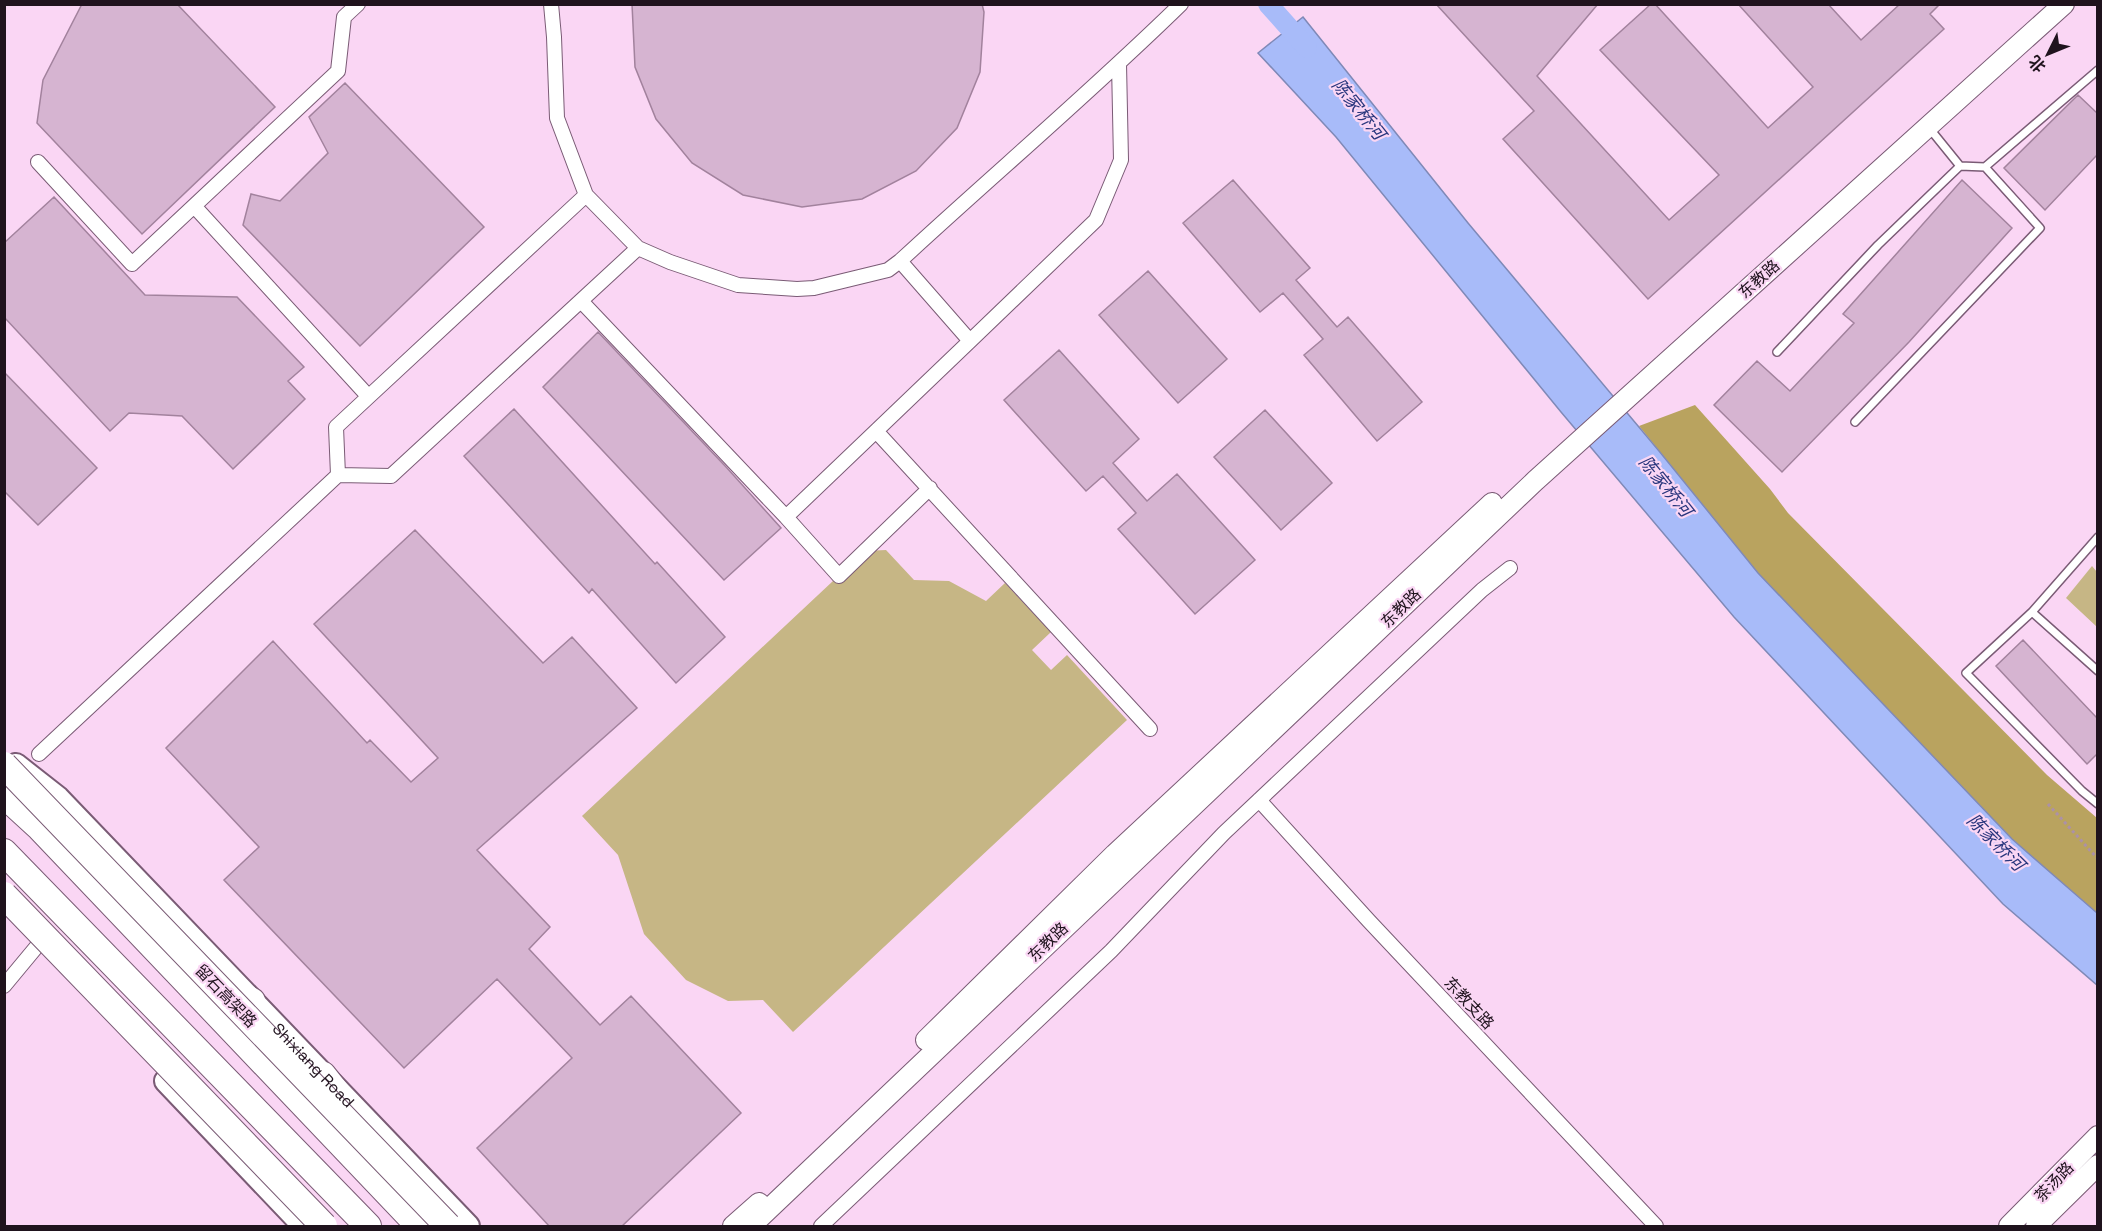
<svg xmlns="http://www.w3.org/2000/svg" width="2102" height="1231" font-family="'Space Grotesk','Noto Sans SC',sans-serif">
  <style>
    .green { fill: #c6b685 }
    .forest { fill: #b9a35f }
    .water { fill: #a8bbf9; stroke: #7f89b7; stroke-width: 1.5 }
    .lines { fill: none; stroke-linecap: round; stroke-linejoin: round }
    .canal { stroke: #a8bbf9; stroke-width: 20 }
    .building { fill: #d6b4d1; stroke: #a2829d; stroke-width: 1.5 }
    .lane-casing { stroke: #7a5b75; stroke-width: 10 }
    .street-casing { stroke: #7a5b75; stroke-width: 16 }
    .secondary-casing { stroke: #7a5b75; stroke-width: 22 }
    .primary-casing { stroke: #7a5b75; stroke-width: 26 }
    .highway-casing { stroke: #7a5b75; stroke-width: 28 }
    .path { stroke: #ac91a7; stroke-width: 3; stroke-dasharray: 3 3; stroke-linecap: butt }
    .lane { stroke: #fff; stroke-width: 7 }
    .street { stroke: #fff; stroke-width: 14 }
    .secondary { stroke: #fff; stroke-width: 20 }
    .primary { stroke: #fff; stroke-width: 22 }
    .highway { stroke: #fff; stroke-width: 26 }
    .highway-bridge-casing { stroke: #7a5b75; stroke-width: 28; stroke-linecap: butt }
    .highway-bridge { stroke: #fff; stroke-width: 26 }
    .labels { text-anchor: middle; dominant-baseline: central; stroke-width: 4.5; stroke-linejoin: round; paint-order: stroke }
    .street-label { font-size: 16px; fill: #1f131d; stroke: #fad6f4 }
    .water-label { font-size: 18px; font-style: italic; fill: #29367d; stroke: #fad6f4 }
  </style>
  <rect width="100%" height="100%" fill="#fad6f4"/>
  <!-- green -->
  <path class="green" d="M886 550 914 580 949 581 986 601 1005 583 1051 632 1032 650 1051 670 1067 655 1127 720 793 1032 763 1000 728 1001 686 980 644 934 618 855 582 816 865 551Z
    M2092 566 2097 572V627L2066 598Z"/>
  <!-- forest -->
  <path class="forest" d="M1695 405 1770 489 1788 513 2047 775 2097 818V913L2012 839 1758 573 1639 426Z"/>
  <!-- water -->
  <path class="water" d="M1303 17 1468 223 1659 451 1758 573 2012 839 2097 913V985L2003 904 1734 617 1561 412 1336 137 1258 53Z"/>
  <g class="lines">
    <!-- canal -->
    <path class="canal" d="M1268 4 1307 48"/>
  </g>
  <!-- building -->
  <path class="building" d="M82 4H177L275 107 142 234 37 123 43 80Z
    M632 4H982L984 12 980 72 957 128 916 171 862 199 802 207 743 195 692 163 656 119 635 67Z
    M1436 4H1598L1537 76 1669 220 1719 175 1600 50 1651 4H1655L1768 128 1813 87 1738 4H1828L1861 40 1900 4H1940L1930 14 1944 29 1648 299 1503 139 1534 111Z
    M345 83 484 227 360 346 243 225 251 194 280 201 328 153 309 117Z
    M2078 95 2097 113V155L2045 210 2004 168Z
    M1233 180 1310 268 1296 280 1337 327 1348 317 1422 402 1377 441 1304 355 1323 339 1283 293 1260 312 1183 223Z
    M1962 180 2012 228 1909 342 1782 472 1714 405 1757 361 1790 391 1854 323 1843 314Z
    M54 197 145 295 237 297 304 367 288 381 305 399 233 469 182 416 129 413 110 431 4 317V243Z
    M1148 271 1227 359 1178 403 1099 315Z
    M598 332 727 468 781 528 724 580 543 387Z
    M1059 350 1139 439 1113 463 1147 501 1177 474 1255 560 1195 614 1118 529 1136 513 1103 476 1086 491 1004 400Z
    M4 372 97 468 38 525 4 491Z
    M514 409 655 564 657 562 725 637 676 683 592 589 589 593 464 456Z
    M1265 410 1332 483 1281 530 1214 457Z
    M415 530 543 663 572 637 637 708 477 850 550 927 529 949 600 1025 631 996 741 1113 621 1227H550L477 1148 572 1058 497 979 404 1068 224 880 259 847 166 748 273 641 367 743 370 740 411 782 438 758 314 624Z
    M2023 640 2097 718V754L2087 764 1996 666Z"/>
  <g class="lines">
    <!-- lane casing -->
    <g class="lane-casing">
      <path id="lane" d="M1985 167 2098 70
        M1777 352 1878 245 1960 166 1930 129
        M1855 422 2040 228 1985 167 1960 166
        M2098 537 2032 612 2098 671
        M2032 612 1966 673 2082 791 2098 804"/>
    </g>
    <!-- street casing -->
    <g class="street-casing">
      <path id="street" d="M551 4 554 37 557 118 586 195 638 248 670 262 738 285 797 289 814 288 888 270 900 261C993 175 1090 93 1181 4
        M38 162 132 264 338 71 344 17 358 4
        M195 207 368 396
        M900 261 970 341 1096 220 1121 160 1119 64
        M581 301 786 517
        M970 341 876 431 1150 729
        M876 431 786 517 839 576 930 488
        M338 475 336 427 586 195
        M39 754 338 475 391 476 638 248
        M1259 800 1369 921 1656 1226
        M4 986 38 945
        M821 1226 1111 951 1224 833 1482 590 1510 568"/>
    </g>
    <!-- secondary casing -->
    <g class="secondary-casing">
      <path id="secondary" d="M926 1040 1115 854 1492 503
        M733 1226 759 1203
        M751 1226 1535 481 2064 4
        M2009 1226 2098 1136
        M2036 1226 2098 1165"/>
    </g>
    <!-- primary casing -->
    <g class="primary-casing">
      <g id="primary">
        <path id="s1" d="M16 765 58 798 468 1226"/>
        <path d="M166 1081 304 1226"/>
      </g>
    </g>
    <!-- highway casing -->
    <g class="highway-casing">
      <path id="highway" d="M4 795 40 828 419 1226
        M4 852 368 1226
        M216 981 252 1001
        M323 1075 357 1118"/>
    </g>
    <!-- path -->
    <path class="path" d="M2048 804 2098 859"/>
    <!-- lane -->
    <use href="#lane" class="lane"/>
    <!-- street -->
    <use href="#street" class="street"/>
    <!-- secondary -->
    <use href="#secondary" class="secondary"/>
    <!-- primary -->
    <use href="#primary" class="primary"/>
    <!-- highway -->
    <use href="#highway" class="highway"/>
    <!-- highway-bridge casing -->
    <g class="highway-bridge-casing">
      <path id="highway-bridge" d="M4 765 448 1226
        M4 895 324 1226"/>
    </g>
    <!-- highway-bridge -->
    <use href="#highway-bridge" class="highway-bridge"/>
  </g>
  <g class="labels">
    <!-- street labels -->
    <g class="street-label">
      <text transform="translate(1759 279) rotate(-42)">东教路</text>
      <text transform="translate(1401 608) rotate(-44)">东教路</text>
      <text transform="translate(1048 942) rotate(-44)">东教路</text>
      <text transform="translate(226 996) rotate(46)">留石高架路</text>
      <text transform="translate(1469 1003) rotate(47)">东教支路</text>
      <text stroke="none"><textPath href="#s1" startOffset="423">Shixiang Road</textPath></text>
      <text transform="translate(2054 1182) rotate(-46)">茶汤路</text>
    </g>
    <!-- water labels -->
    <g class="water-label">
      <text transform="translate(1359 109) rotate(51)">陈家桥河</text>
      <text transform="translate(1666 486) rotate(51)">陈家桥河</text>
      <text transform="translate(1996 842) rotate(45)">陈家桥河</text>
    </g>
  </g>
  <!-- border -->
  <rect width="2102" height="1231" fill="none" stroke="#1f131d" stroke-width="12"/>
  <!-- north arrow -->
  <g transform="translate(2048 54) rotate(227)" stroke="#fad6f4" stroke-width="4.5" paint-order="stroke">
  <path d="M0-4.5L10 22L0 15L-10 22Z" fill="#1f131d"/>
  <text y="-9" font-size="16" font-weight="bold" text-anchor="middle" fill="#1f131d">北</text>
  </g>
</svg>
